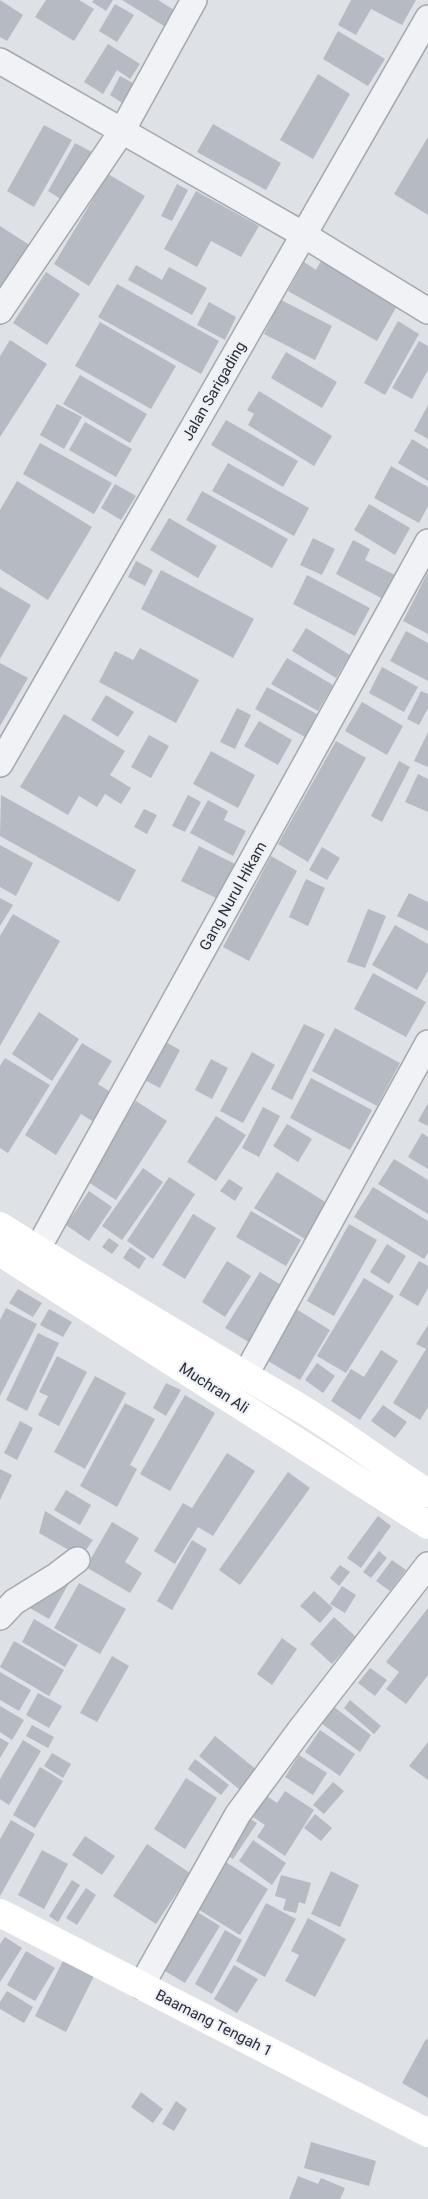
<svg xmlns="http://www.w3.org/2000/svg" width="428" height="2199" font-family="Roboto,sans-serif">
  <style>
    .building { fill: #b6bac2 }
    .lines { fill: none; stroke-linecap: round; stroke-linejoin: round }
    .street-casing { stroke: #a4a8af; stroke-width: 28 }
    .street { stroke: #f0f2f5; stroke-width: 25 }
    .secondary { stroke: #fff; stroke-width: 28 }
    .labels { text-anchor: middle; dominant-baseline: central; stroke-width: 4; stroke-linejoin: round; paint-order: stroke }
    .street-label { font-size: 15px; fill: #292f3b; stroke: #edf0f4 }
  </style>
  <rect width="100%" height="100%" fill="#dee1e6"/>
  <!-- building -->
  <path class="building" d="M0 0 23 15 7 41 0 37Z
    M46 0H79L94 9 74 41 35 17Z
    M94 0H113L106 11 92 2Z
    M122 0H158L174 10 164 26Z
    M351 0H416L402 25 371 9 356 35 338 25Z
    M115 4 134 15 117 42 99 31Z
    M338 31 385 59 368 86 323 59Z
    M108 44 140 64 130 79 117 70 103 94 84 82Z
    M318 74 350 94 313 159 280 140Z
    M120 76 135 84 124 104 110 95Z
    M213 124 281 163 266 190 197 152Z
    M44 125 72 140 34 207 7 191Z
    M428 137V215L394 194Z
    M75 143 92 152 64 201 48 191Z
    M108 174 145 196 89 286 54 264Z
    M177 184 188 190 172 221 161 216Z
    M196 191 259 226 241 257 211 241 197 267 164 249Z
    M0 226 31 246 0 296Z
    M321 261 398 304 377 341 288 291 304 262 316 270Z
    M136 265 162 280 169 267 207 288 192 315 128 280Z
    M46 272 80 294 47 345 13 323Z
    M117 284 219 341 201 374 98 317Z
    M281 300 332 326 315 360 264 334Z
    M209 302 236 317 225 340 197 325Z
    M398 321 419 334 385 395 364 383Z
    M100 322 176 366 151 409 75 366Z
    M10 340 47 364 0 437V356Z
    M419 341 428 346V370L412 399 392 388Z
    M286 352 337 382 322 408 271 378Z
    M80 375 147 414 130 443 63 404Z
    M259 391 332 436 314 466 248 425 254 414 247 410Z
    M57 404 82 417 64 449 40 435Z
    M428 405V439L414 431Z
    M226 420 298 461 283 487 211 445Z
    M85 422 132 449 116 477 69 450Z
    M412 439 428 449V481L398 463Z
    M40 443 112 483 94 514 23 474Z
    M228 463 309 508 294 536 212 491Z
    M391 466 428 487V506L419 523 374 498Z
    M17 481 92 527 48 600 0 569V510Z
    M115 484 136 496 121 520 101 508Z
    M202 491 288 539 272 568 186 520Z
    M369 504 410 528 395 555 354 530Z
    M169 518 217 546 198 578 150 550Z
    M313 538 335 549 322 575 300 565Z
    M353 540 370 549 365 560 395 575 383 599 336 574Z
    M136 561 153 570 145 586 128 577Z
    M161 570 254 619 233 658 141 609Z
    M428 572V634L403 621Z
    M307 575 370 608 355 636 293 604Z
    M0 587 31 605 0 659Z
    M306 628 350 655 336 678 292 651Z
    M406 631 428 643V681L390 661Z
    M140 648 199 680 176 723 99 682 115 651 133 660Z
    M287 658 333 685 318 711 271 684Z
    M0 663 28 678 0 726Z
    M382 667 418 687 404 712 369 693Z
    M267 687 317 714 305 737 255 709Z
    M421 691 428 694V708L419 725 407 719Z
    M106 695 134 712 118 737 91 720Z
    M362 702 403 726 387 755 345 731Z
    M237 708 251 715 235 749 220 742Z
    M64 714 125 751 110 775 131 788 121 804 105 794 97 807 79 796 68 815 20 787Z
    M259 721 292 740 278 765 244 746Z
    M428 732V767L414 761Z
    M149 735 169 746 151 778 131 767Z
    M336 741 366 758 308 862 278 844Z
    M211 751 255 775 238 808 193 784Z
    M399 761 410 767 382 822 371 816Z
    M418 774 428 779V812L405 802Z
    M1 795 136 870 119 902 0 836Z
    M188 795 201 802 185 832 172 826Z
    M208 800 228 811 224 820 246 831 233 856 190 833Z
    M144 809 157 815 147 834 134 827Z
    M0 845 33 863 16 896 0 887Z
    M199 846 237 865 220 900 181 881Z
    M322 847 340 858 327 880 309 870Z
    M271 856 297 871 249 961 223 947Z
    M306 879 325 888 308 926 289 917Z
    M409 893 428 902V931L397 916Z
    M0 898 13 905 0 926Z
    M368 909 386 916 365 968 347 962Z
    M13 914 60 941 0 1046V936Z
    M395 925 428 944V971L417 990 372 965Z
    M373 973 426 1002 406 1037 354 1009Z
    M39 1012 79 1039 52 1081 12 1054Z
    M304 1024 325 1034 292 1100 271 1089Z
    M335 1028 400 1063 377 1106 312 1071Z
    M160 1039 180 1050 160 1088 139 1077Z
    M82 1043 112 1061 98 1084 115 1095 97 1124 81 1114 56 1155 25 1135Z
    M252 1052 275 1065 243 1123 220 1111Z
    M5 1058 50 1085 8 1153 0 1148V1066Z
    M211 1059 228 1068 212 1099 195 1090Z
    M311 1078 372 1110 350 1150 290 1118Z
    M136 1101 167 1121 116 1200 85 1180Z
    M428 1103V1126L418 1121Z
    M263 1107 280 1116 259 1157 242 1148Z
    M216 1116 246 1135 216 1181 187 1162Z
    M287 1124 312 1139 298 1162 273 1146Z
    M422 1133 428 1137V1169L408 1157Z
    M394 1159 428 1180V1214L378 1184Z
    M143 1168 163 1182 122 1240 102 1226Z
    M277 1172 327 1203 305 1239 254 1208Z
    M169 1177 195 1194 153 1259 127 1241Z
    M229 1179 243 1188 235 1201 220 1191Z
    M373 1187 428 1221V1252L424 1259 354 1217Z
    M89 1191 112 1207 89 1241 66 1225Z
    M251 1211 301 1240 286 1266 236 1237Z
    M193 1214 216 1228 185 1279 162 1265Z
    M349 1224 377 1240 334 1316 307 1301Z
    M109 1238 119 1245 112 1254 102 1247Z
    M387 1244 406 1256 389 1284 370 1272Z
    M130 1247 146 1258 139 1269 123 1258Z
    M227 1261 251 1276 225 1317 202 1302Z
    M419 1261 428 1266V1288L418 1306 399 1295Z
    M260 1272 286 1288 252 1344 225 1328Z
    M364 1278 394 1296 346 1373 317 1356Z
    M18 1289 42 1303 33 1317 9 1303Z
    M293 1307 330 1330 300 1380 263 1358Z
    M6 1308 37 1324 0 1396V1320Z
    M49 1309 72 1322 63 1337 40 1325Z
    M428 1325V1407L420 1420 393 1403 426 1349 416 1344Z
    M38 1333 59 1343 27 1411 6 1400Z
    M381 1350 398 1361 360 1420 331 1401 351 1369 364 1377Z
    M57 1356 87 1372 59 1426 38 1415 48 1396 39 1392Z
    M317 1363 335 1376 323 1393 305 1380Z
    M95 1376 126 1393 85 1469 54 1452Z
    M166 1383 181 1390 166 1416 153 1408Z
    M185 1395 215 1413 170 1491 140 1474Z
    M125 1403 155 1419 130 1465 137 1469 117 1507 80 1486Z
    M383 1405 407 1422 395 1438 371 1421Z
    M20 1421 33 1428 17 1460 4 1453Z
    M227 1453 255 1471 213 1536 198 1527 175 1564 154 1551 183 1503 192 1508Z
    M0 1469 12 1475 0 1500Z
    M288 1472 310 1488 240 1585 219 1570Z
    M66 1490 91 1505 80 1525 54 1510Z
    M45 1511 93 1540 81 1557 39 1533Z
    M378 1516 391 1526 361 1568 347 1558Z
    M112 1522 139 1538 125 1562 142 1573 130 1593 86 1567Z
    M192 1540 207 1549 172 1610 157 1601Z
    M379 1551 387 1558 371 1578 363 1572Z
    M392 1560 406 1570 390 1591 376 1581Z
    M340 1565 350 1572 339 1586 330 1578Z
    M55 1583H69L49 1619 28 1607Z
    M79 1583 126 1609 100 1654 54 1628Z
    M342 1586 356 1595 345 1613 330 1604Z
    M314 1591 333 1608 320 1623 300 1606Z
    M428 1608V1675L406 1704 386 1689 399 1672 386 1662Z
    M334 1617 356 1637 332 1664 310 1644Z
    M34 1619 78 1645 65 1667 22 1642Z
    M282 1638 297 1649 272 1685 257 1674Z
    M14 1641 64 1670 49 1696 0 1667Z
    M112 1656 129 1666 97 1722 80 1713Z
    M370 1668 387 1680 375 1696 358 1683Z
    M0 1672 31 1690 19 1711 0 1700Z
    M38 1693 62 1706 49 1728 26 1715Z
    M350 1700 381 1726 374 1734 344 1708Z
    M0 1706 24 1720 12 1740 0 1732Z
    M334 1707 371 1735 360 1752 321 1723Z
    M32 1725 54 1737 48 1748 26 1736Z
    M320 1730 355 1754 340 1776 305 1752Z
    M215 1736 257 1770 240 1790 199 1756Z
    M0 1738 9 1743 0 1758Z
    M23 1740 41 1751 9 1805 0 1799V1779Z
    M428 1742V1780L409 1766Z
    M52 1753 71 1764 63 1778 44 1766Z
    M299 1755 327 1773 313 1795 285 1777Z
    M195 1759 229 1785 221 1795 188 1769Z
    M40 1767 63 1781 35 1828 13 1815Z
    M186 1778 217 1798 185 1849 154 1829Z
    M333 1782 344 1791 324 1814 313 1805Z
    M285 1791 314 1810 285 1856 257 1837 265 1825 253 1817 267 1796 277 1803Z
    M315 1814 332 1828 321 1841 304 1828Z
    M249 1818 257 1823 233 1859 226 1854Z
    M11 1820 35 1834 0 1896V1839Z
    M85 1836 115 1856 102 1875 72 1855Z
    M253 1840 286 1863 272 1885 239 1861Z
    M147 1844 190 1873 156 1924 113 1896Z
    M42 1850 68 1864 44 1909 18 1895Z
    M221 1859 268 1889 240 1935 196 1908Z
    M331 1871 359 1885 340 1927 311 1914Z
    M281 1875 311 1883 305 1904 299 1902 296 1913 283 1910 286 1899 275 1896Z
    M72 1880 80 1885 58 1922 49 1916Z
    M86 1888 96 1895 77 1925 66 1918Z
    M266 1903 296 1919 265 1977 236 1961Z
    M194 1910 220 1926 185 1983 160 1968Z
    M308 1918 346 1939 315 1997 285 1981 299 1955 291 1951Z
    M225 1930 242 1940 212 1994 195 1984Z
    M5 1937 22 1948 0 1982V1944Z
    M26 1951 55 1968 35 2001 7 1985Z
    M66 1955 97 1970 66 2032 35 2016Z
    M234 1965 258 1979 237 2013 214 1999Z
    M7 1991 33 2007 24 2023 0 2009V2002Z
    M426 2039 428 2040V2098L402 2083Z
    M141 2092 163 2109 153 2123 131 2107Z
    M176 2101 187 2109 174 2131 162 2124Z
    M311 2142 376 2161 369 2186 304 2168Z
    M298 2176 318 2184 321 2178 345 2188 340 2199H289Z"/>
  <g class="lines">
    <!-- street casing -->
    <g class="street-casing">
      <path id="street" d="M0 61 304 235 428 311
        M0 311 122 131 194 0
        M0 764 428 18
        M37 1250 428 542
        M245 1376 428 1043
        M0 1617 14 1602 56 1576 77 1560
        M141 1986 238 1814 300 1730 428 1565"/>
    </g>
    <!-- street -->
    <use href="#street" class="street"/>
    <!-- secondary -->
    <path class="secondary" d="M0 1226C99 1289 201 1349 302 1409 345 1435 385 1466 428 1493
      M0 1252 428 1525
      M0 1913 428 2133"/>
  </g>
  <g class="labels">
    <!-- street labels -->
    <g class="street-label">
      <text transform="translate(214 391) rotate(-60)">Jalan Sarigading</text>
      <text transform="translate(233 896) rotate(-61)">Gang Nurul Hikam</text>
      <text transform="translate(214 1388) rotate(33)">Muchran Ali</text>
      <text transform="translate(214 2023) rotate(27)">Baamang Tengah 1</text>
    </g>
  </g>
</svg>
